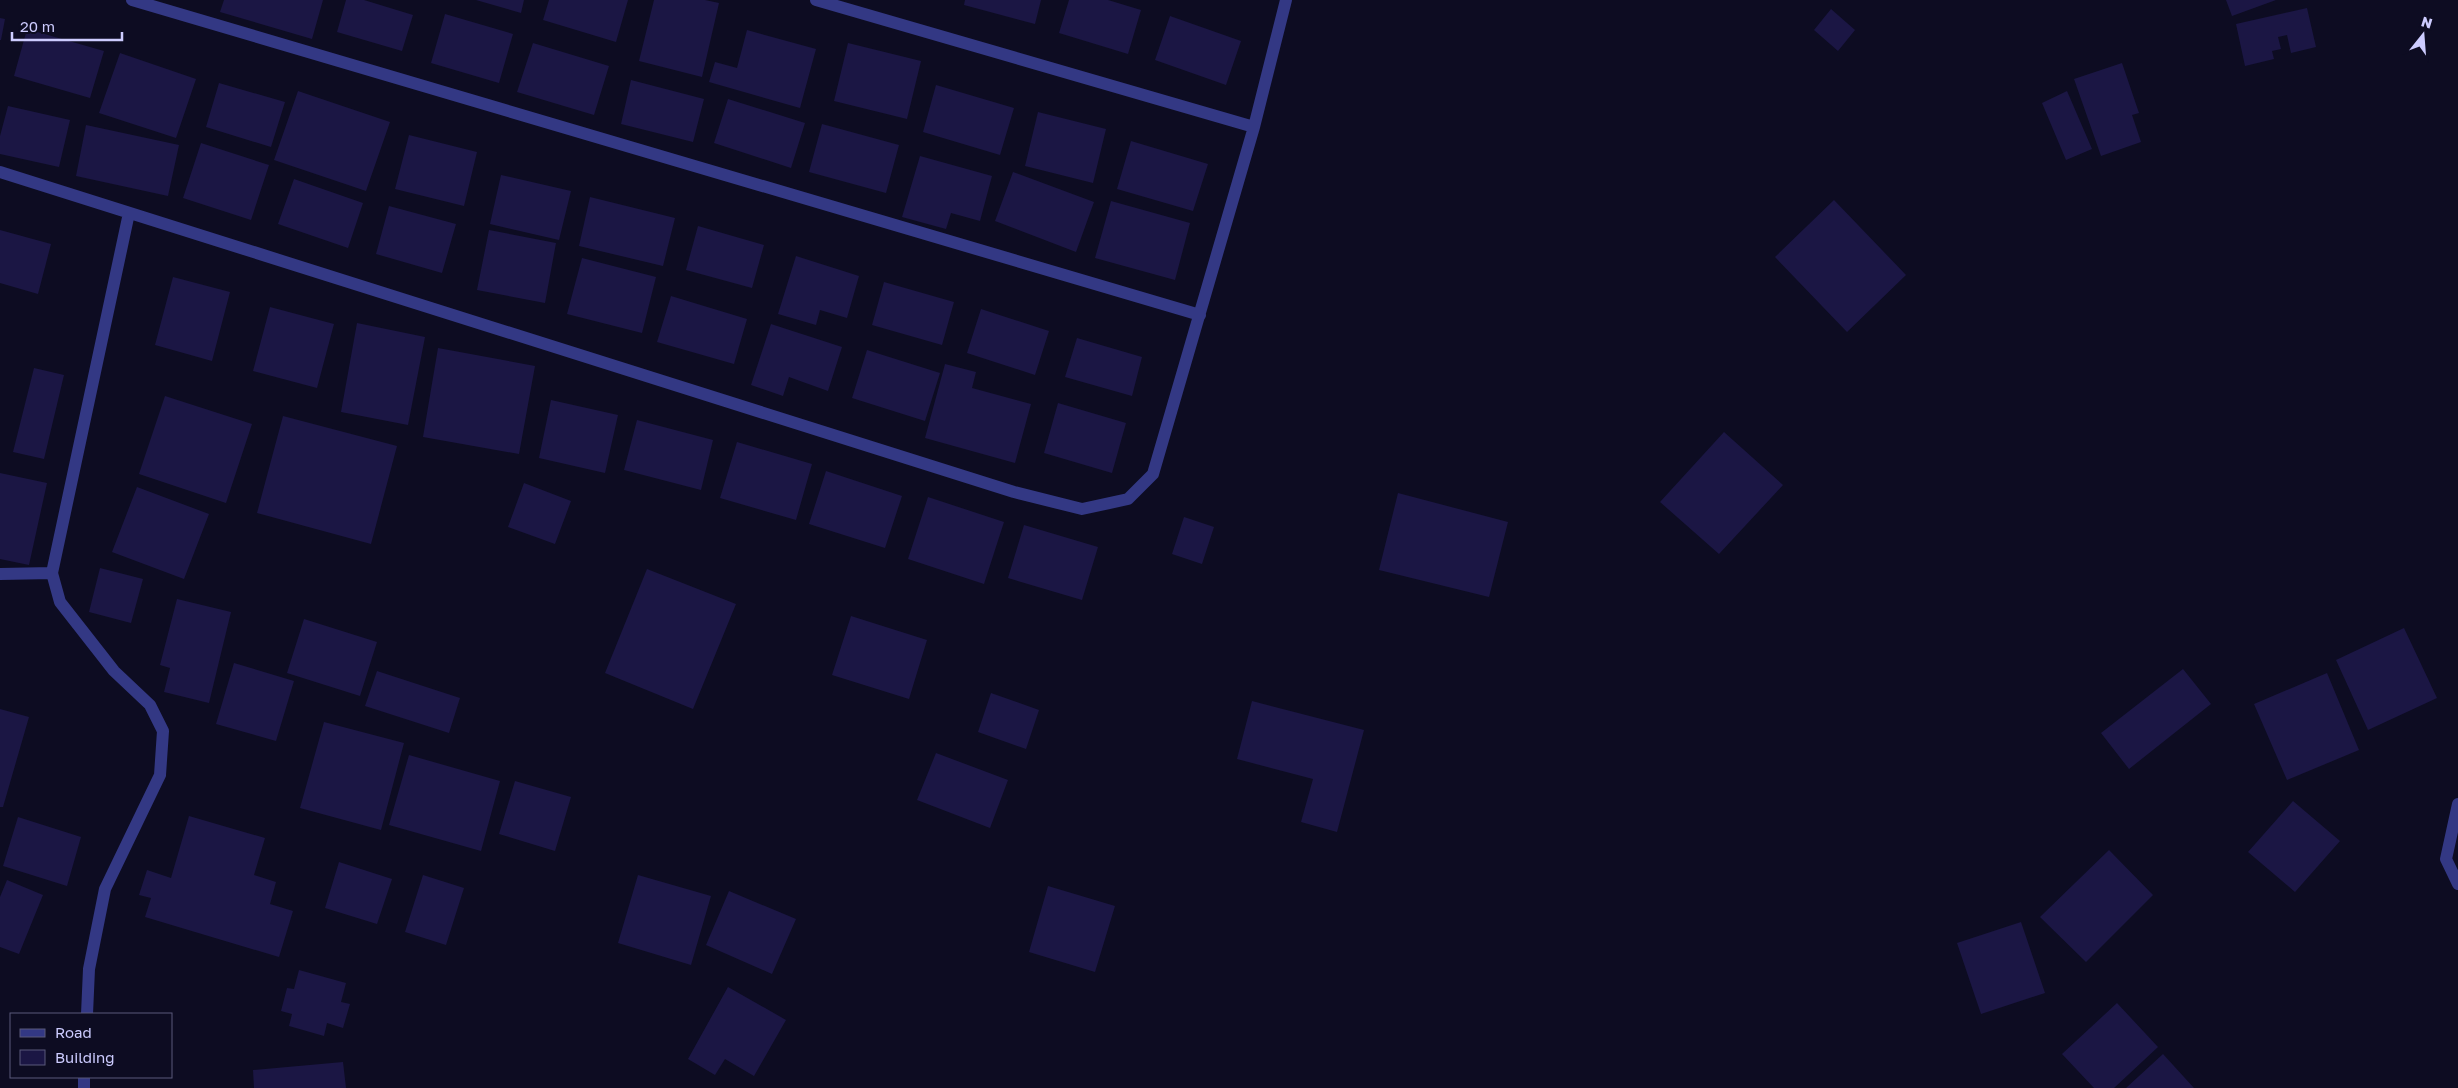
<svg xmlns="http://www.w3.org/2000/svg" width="2458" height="1088" font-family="'Golos Text',sans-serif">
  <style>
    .building { fill: #1b1644 }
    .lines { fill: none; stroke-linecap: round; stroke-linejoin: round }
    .street { stroke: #333884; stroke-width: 12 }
  </style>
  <rect width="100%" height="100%" fill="#0d0c22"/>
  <!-- building -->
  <path class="building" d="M224 0H323L312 39 220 12Z
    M346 0H364L413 15 402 51 337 32Z
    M476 0H524L521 13Z
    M549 0H628L616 42 543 20Z
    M654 0H705L719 3 702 77 639 61Z
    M965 0H1041L1035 24 964 5Z
    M1069 0H1108L1141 10 1128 54 1059 33Z
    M2226 0H2276L2232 16Z
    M2307 8 2316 47 2291 53 2287 35 2278 37 2281 49 2272 51 2274 59 2245 66 2236 24Z
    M1831 9 1855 30 1838 51 1814 30Z
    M445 14 513 34 499 83 431 63Z
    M1170 16 1241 41 1226 85 1155 60Z
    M0 18 5 19 1 40H0Z
    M27 29 104 51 90 98 14 76Z
    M747 30 816 49 800 108 709 82 715 62 737 68Z
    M533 43 609 66 594 115 517 92Z
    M848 43 921 61 907 119 834 101Z
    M120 53 196 79 176 138 99 113Z
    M2122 63 2139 113 2132 115 2141 142 2101 156 2074 79Z
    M631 80 704 99 693 142 621 124Z
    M219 83 285 102 271 147 206 127Z
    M936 85 1014 108 1000 155 923 132Z
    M298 91 390 122 366 191 274 160Z
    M2067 91 2092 149 2066 160 2042 103Z
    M728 99 805 123 791 168 714 143Z
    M8 106 70 120 59 167 0 154V136Z
    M1038 112 1106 129 1093 183 1025 166Z
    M822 124 899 145 886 193 809 172Z
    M86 125 179 145 168 196 76 176Z
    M409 135 477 152 464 206 395 189Z
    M1131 141 1208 164 1193 211 1117 189Z
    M201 143 269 165 251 220 183 198Z
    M920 156 992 176 980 221 951 213 946 229 902 217Z
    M1013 172 1094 202 1076 252 995 221Z
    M501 175 571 191 559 240 490 224Z
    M294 179 363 203 348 248 278 224Z
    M590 197 675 218 663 266 579 246Z
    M1834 200 1906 275 1847 332 1775 257Z
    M1111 201 1190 223 1175 280 1095 258Z
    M389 206 456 224 442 273 376 254Z
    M698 226 764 245 752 288 686 270Z
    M0 230 51 244 38 294 0 283Z
    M489 230 556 243 545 303 477 290Z
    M796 256 859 276 847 318 820 310 816 325 778 314Z
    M582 258 656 277 642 333 567 314Z
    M173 277 230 292 212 361 155 345Z
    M884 282 954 302 942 345 872 325Z
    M671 296 747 319 734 364 657 342Z
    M270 307 334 324 317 388 253 371Z
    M981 309 1049 331 1035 375 967 353Z
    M357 323 425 337 408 425 341 412Z
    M771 324 842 347 828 391 789 377 783 396 751 385Z
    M1077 338 1142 357 1132 396 1065 377Z
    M438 348 535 366 519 454 423 437Z
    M867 350 940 373 925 421 852 398Z
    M945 364 976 372 972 388 1031 404 1015 463 925 438Z
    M34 368 64 375 44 459 13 452Z
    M165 396 252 424 226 503 139 474Z
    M551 400 618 415 605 473 539 458Z
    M1058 403 1126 423 1112 473 1044 453Z
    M283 416 397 446 371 544 257 513Z
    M637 420 713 440 701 490 624 470Z
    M1724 432 1783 485 1719 554 1660 502Z
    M737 442 812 464 796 520 720 498Z
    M826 471 902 496 885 548 809 524Z
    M0 473 47 483 29 565 0 559Z
    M524 483 571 501 555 544 508 527Z
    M137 487 209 514 184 579 112 552Z
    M1398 493 1508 522 1489 597 1379 570Z
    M928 497 1004 522 984 584 908 559Z
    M1184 517 1214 527 1202 564 1172 554Z
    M1024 525 1098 547 1082 600 1008 578Z
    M100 568 143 579 131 623 89 612Z
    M647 569 736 604 693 709 605 673Z
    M177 599 231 612 209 703 164 692 170 668 160 665Z
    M851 616 927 640 909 699 832 675Z
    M304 619 377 642 360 696 287 673Z
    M2404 628 2437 698 2368 730 2336 660Z
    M234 663 294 681 276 741 216 724Z
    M2183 669 2211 704 2129 769 2101 733Z
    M377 671 460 698 449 733 365 706Z
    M2327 673 2359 750 2287 780 2254 704Z
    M991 693 1039 710 1026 749 978 732Z
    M1252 701 1364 730 1337 832 1301 822 1313 779 1237 759Z
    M0 709 29 717 3 807H0Z
    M324 722 404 743 381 830 300 808Z
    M936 753 1008 780 990 828 917 800Z
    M409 755 500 781 481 851 389 825Z
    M515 781 571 797 555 851 499 834Z
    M2293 801 2340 841 2295 892 2248 852Z
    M189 816 265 838 254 875 276 882 270 904 293 911 279 957 145 917 151 898 139 895 147 870 171 878Z
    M18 817 81 837 67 886 3 866Z
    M2109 850 2153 895 2086 962 2040 917Z
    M339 862 392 879 377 924 325 908Z
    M423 875 464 888 446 945 405 932Z
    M638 875 711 896 691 965 618 943Z
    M7 880 43 895 19 954 0 947V897Z
    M1048 886 1115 906 1095 972 1029 952Z
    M729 891 796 919 772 974 706 945Z
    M2021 922 2045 993 1981 1014 1957 943Z
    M299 970 346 983 341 1002 350 1004 343 1028 327 1023 324 1036 289 1026 292 1014 281 1011 287 988 294 989Z
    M728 987 786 1020 754 1076 725 1059 715 1075 688 1059Z
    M2117 1003 2158 1047 2114 1088H2094L2062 1054Z
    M2163 1054 2194 1088H2126Z
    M343 1062 346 1088H254L253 1070Z"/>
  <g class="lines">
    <!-- street -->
    <path class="street" d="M132 0 1200 315
      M816 0 1254 127
      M0 172 1014 492 1082 509 1128 499 1153 474 1254 127 1286 0
      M0 574 52 573
      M2458 804 2446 859 2458 884
      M87 1014 89 969 105 889 160 775 163 731 150 705 114 671 60 602 52 573 129 213
      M84 1088V1077"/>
  </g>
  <!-- legend -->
  <rect x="10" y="1013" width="162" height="65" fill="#0d0c22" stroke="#5a597a"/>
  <rect x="20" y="1029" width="25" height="8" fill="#333884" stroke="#5a597a"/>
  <text x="55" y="1038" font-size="15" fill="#cdccff">Road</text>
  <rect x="20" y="1050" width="25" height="15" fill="#1b1644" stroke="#5a597a"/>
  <text x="55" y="1063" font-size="15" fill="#cdccff">Building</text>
  <!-- north arrow -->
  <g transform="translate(2423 35) rotate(17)" stroke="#0d0c22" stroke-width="4" paint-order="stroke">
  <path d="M0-4L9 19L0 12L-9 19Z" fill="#cdccff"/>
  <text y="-8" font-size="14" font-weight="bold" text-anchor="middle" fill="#cdccff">N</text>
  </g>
  <!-- scale -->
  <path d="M12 32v8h110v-8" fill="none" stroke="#cdccff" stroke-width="2.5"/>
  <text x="20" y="32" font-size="15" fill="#cdccff" stroke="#0d0c22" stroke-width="4" paint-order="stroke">20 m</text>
</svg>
